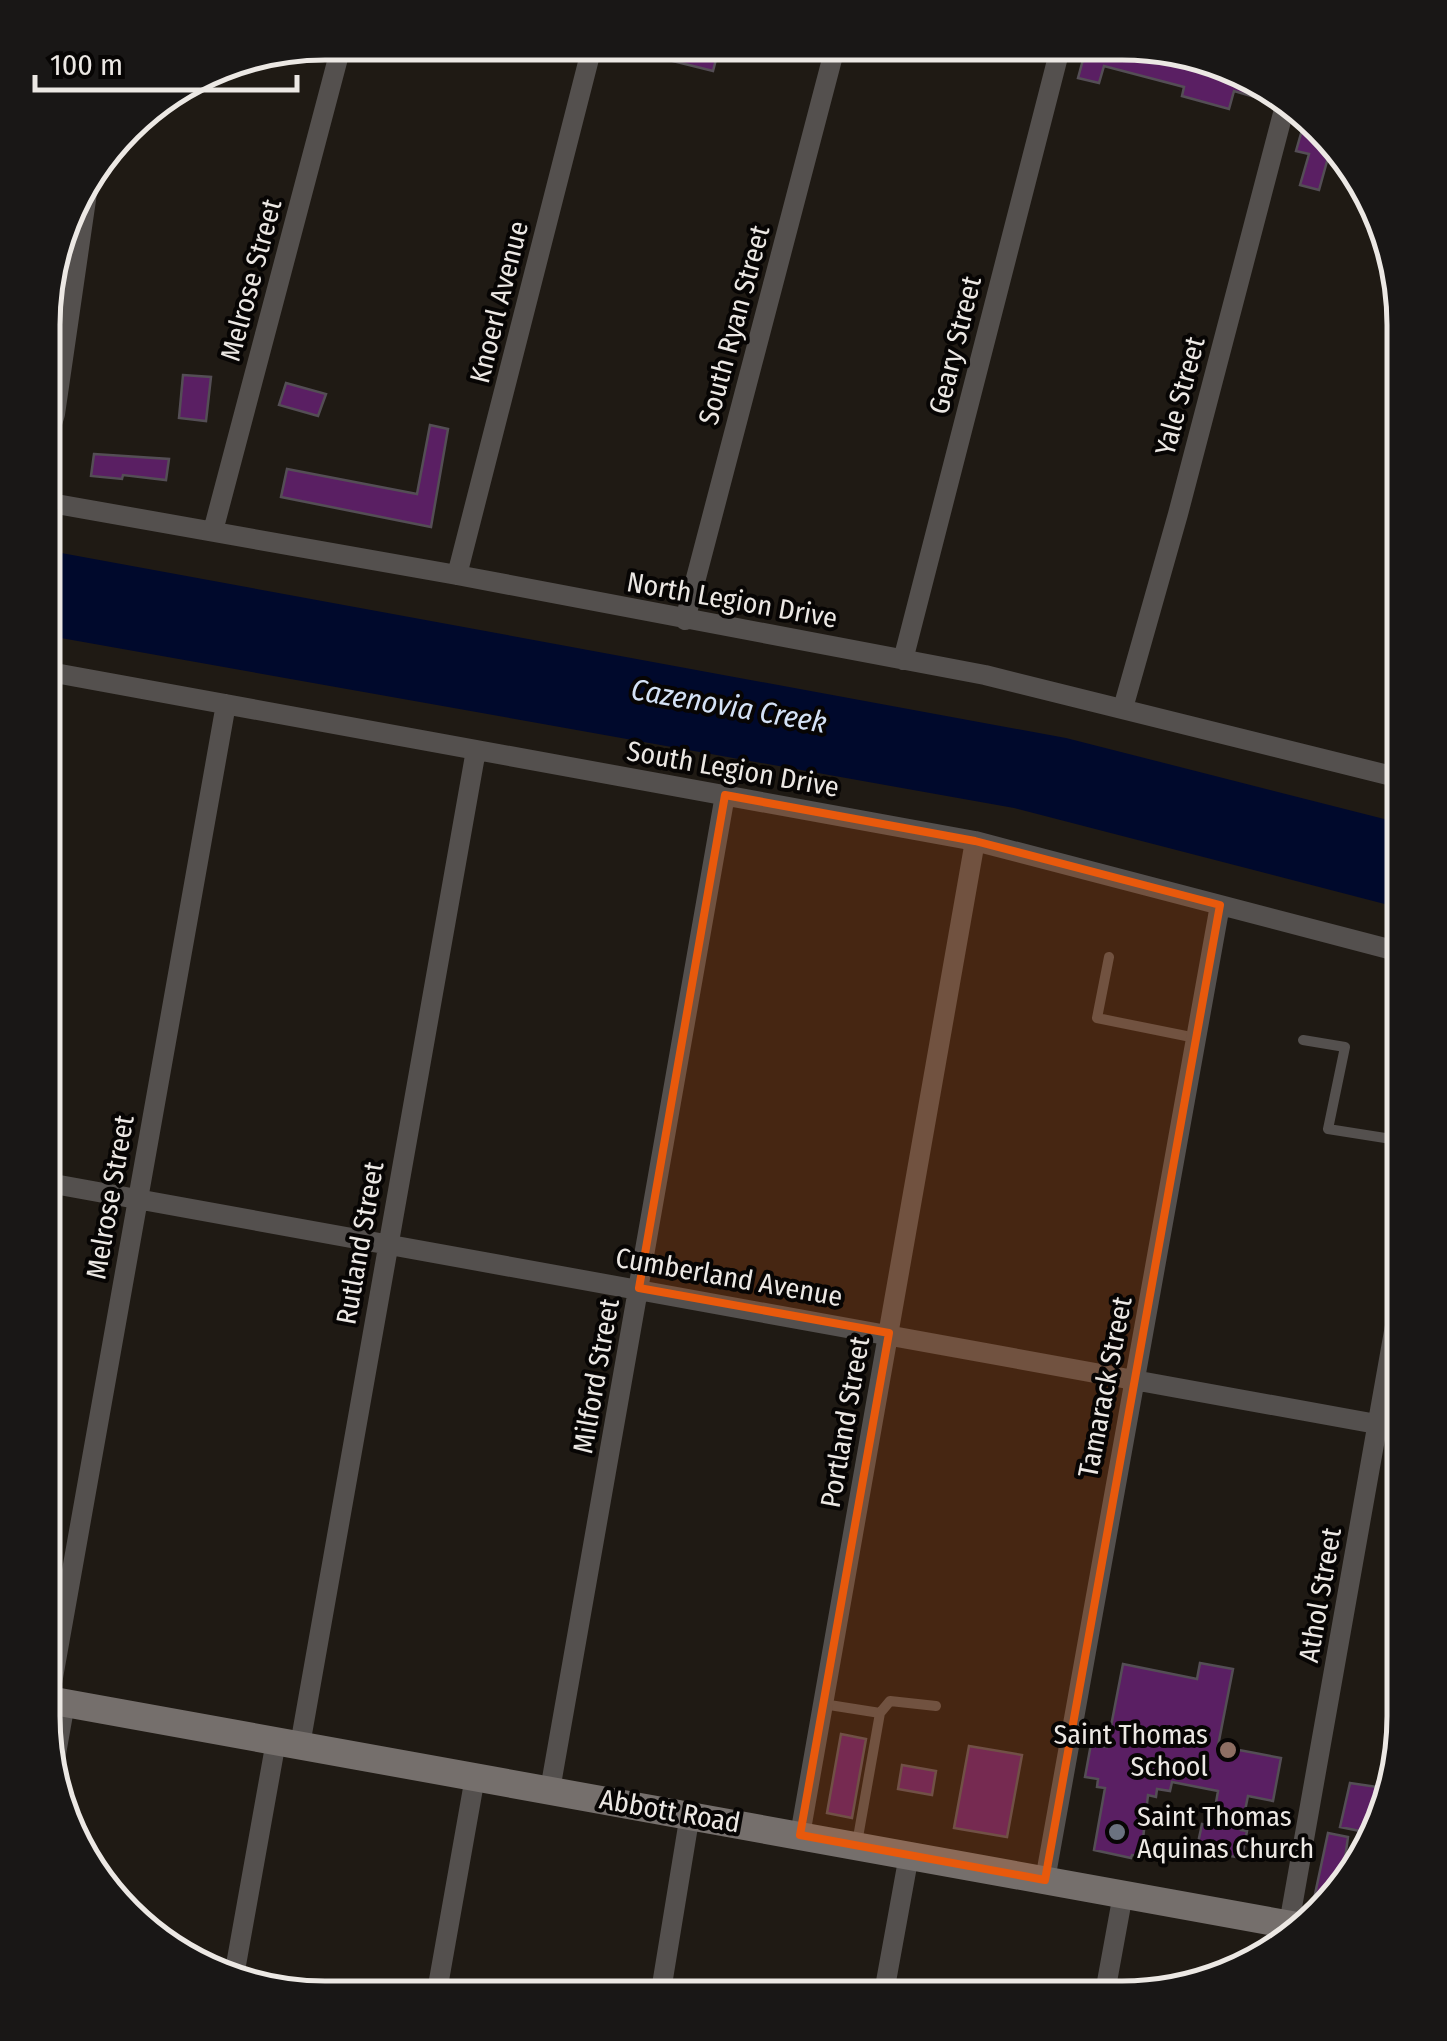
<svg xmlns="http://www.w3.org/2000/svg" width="1447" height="2041" font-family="'Fira Sans Condensed',sans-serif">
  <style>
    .water { fill: #00092c }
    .building { fill: #5a1f63; stroke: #544e55; stroke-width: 2.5 }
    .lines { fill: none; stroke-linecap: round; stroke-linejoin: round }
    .lane { stroke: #54504e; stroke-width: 10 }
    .street { stroke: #54504e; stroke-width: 20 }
    .secondary { stroke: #756f6c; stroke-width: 28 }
    .marked { fill: #e8590c; fill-opacity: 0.2; stroke: #e8590c; stroke-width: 8; stroke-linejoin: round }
    .education-dot { fill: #8d6e63; stroke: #070504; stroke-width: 4 }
    .worship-dot { fill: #6b7280; stroke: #070504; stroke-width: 4 }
    .labels { text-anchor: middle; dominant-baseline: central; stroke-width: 8; stroke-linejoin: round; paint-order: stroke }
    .street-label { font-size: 28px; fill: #ece8e4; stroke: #070504 }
    .poi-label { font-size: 28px; fill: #ece8e4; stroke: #070504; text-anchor: end }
    .water-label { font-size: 30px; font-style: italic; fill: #d4e2f6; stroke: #070504 }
    .rim { fill: none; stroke: #ece8e4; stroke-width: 5 }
  </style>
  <rect width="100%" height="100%" fill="#1f1a14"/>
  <!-- water -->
  <path class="water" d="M45 550 1066 738 1404 824V909L1014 808 44 635Z"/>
  <!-- building -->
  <path class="building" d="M669 44H720L713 71 665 59Z
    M1087 45H1159L1275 93 1272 102 1234 91 1229 109 1182 96 1184 87 1104 66 1099 83 1078 78Z
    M1306 116 1331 147 1319 190 1300 185 1309 154 1296 151Z
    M183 375 211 377 206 421 179 418Z
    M286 383 326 394 318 416 279 405Z
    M430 425 448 429 431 527 281 497 287 469 417 494Z
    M94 454 169 459 166 480 123 475 122 479 91 476Z
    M1200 1663 1233 1669 1218 1746 1281 1758 1273 1801 1248 1796 1241 1830 1247 1831 1242 1858 1208 1852 1209 1845 1198 1843 1202 1824 1212 1826 1218 1791 1172 1782 1170 1791 1157 1789 1156 1797 1148 1795 1141 1856 1132 1855 1131 1858 1094 1850 1105 1788 1097 1787 1098 1779 1085 1777 1091 1744 1107 1747 1123 1664 1197 1679Z
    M841 1734 866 1739 852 1818 827 1813Z
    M969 1746 1022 1755 1007 1837 954 1828Z
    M902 1765 936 1771 932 1795 898 1789Z
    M1350 1783 1384 1788 1370 1833 1340 1827Z
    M1328 1833 1348 1837 1345 1859 1360 1862 1356 1873 1311 1913Z"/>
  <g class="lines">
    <!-- lane -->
    <path class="lane" d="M635 43H643
      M1109 957 1097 1018 1196 1038
      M1303 1040 1345 1047 1328 1129 1404 1141
      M823 1704 880 1713 857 1843
      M880 1713 890 1701 936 1706"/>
    <!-- street -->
    <path class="street" d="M45 446 55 414 90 172
      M45 502 457 575 985 675 1404 779
      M213 531 342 43
      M457 575 593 43
      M685 620 836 44
      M903 660 1061 45
      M44 671 975 841 1404 953
      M1123 708 1178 514 1287 98
      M43 1182 1404 1429
      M49 1700 226 704
      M300 1745 476 750
      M54 1765 65 1703
      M550 1790 725 795
      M800 1835 975 841
      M1045 1880 1220 905
      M1289 1924 1404 1275
      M234 1976 276 1741
      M436 1997 475 1777
      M660 1997 690 1814
      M883 1998 909 1855
      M1104 1998 1123 1894"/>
    <!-- secondary -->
    <path class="secondary" d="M43 1699 1297 1926"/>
  </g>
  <!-- marked area -->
  <path class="marked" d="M725 795 975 841 1220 905 1045 1880 800 1835 889 1333 639 1288Z"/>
  <!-- markers -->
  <circle class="education-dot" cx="1228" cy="1750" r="10"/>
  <circle class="worship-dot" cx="1117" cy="1832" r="10"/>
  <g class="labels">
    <!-- street labels -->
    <g class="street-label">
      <text transform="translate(251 280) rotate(-75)">Melrose Street</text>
      <text transform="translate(499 302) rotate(-76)">Knoerl Avenue</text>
      <text transform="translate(734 325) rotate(-75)">South Ryan Street</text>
      <text transform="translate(955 345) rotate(-76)">Geary Street</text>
      <text transform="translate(1180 396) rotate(-75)">Yale Street</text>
      <text transform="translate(732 600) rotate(10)">North Legion Drive</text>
      <text transform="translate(733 769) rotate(10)">South Legion Drive</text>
      <text transform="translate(110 1197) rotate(-80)">Melrose Street</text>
      <text transform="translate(360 1243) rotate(-80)">Rutland Street</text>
      <text transform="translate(729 1277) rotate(10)">Cumberland Avenue</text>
      <text transform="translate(596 1376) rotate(-80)">Milford Street</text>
      <text transform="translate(1105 1387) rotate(-79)">Tamarack Street</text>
      <text transform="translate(845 1422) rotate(-80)">Portland Street</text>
      <text transform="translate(1320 1595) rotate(-80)">Athol Street</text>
      <text transform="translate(670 1811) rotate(10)">Abbott Road</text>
    </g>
    <!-- poi labels -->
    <g class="poi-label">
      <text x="1208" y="1734">Saint Thomas<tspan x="1208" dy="32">School</tspan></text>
      <text x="1137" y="1816" text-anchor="start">Saint Thomas<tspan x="1137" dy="32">Aquinas Church</tspan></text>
    </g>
    <!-- water labels -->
    <g class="water-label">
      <text transform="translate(729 706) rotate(10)">Cazenovia Creek</text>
    </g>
  </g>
  <!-- crop -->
  <path d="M0 0H1447V2041H0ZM325 60H1122A265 265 0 0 1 1387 325V1716A265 265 0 0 1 1122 1981H325A265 265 0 0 1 60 1716V325A265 265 0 0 1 325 60Z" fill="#191716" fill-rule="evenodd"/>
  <path class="rim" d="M325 60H1122A265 265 0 0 1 1387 325V1716A265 265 0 0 1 1122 1981H325A265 265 0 0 1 60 1716V325A265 265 0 0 1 325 60Z"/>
  <!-- scale -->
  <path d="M35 75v15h262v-15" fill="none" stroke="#ece8e4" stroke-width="5"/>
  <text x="50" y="75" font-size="30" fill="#ece8e4" stroke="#070504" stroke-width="8" paint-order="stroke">100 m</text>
</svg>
